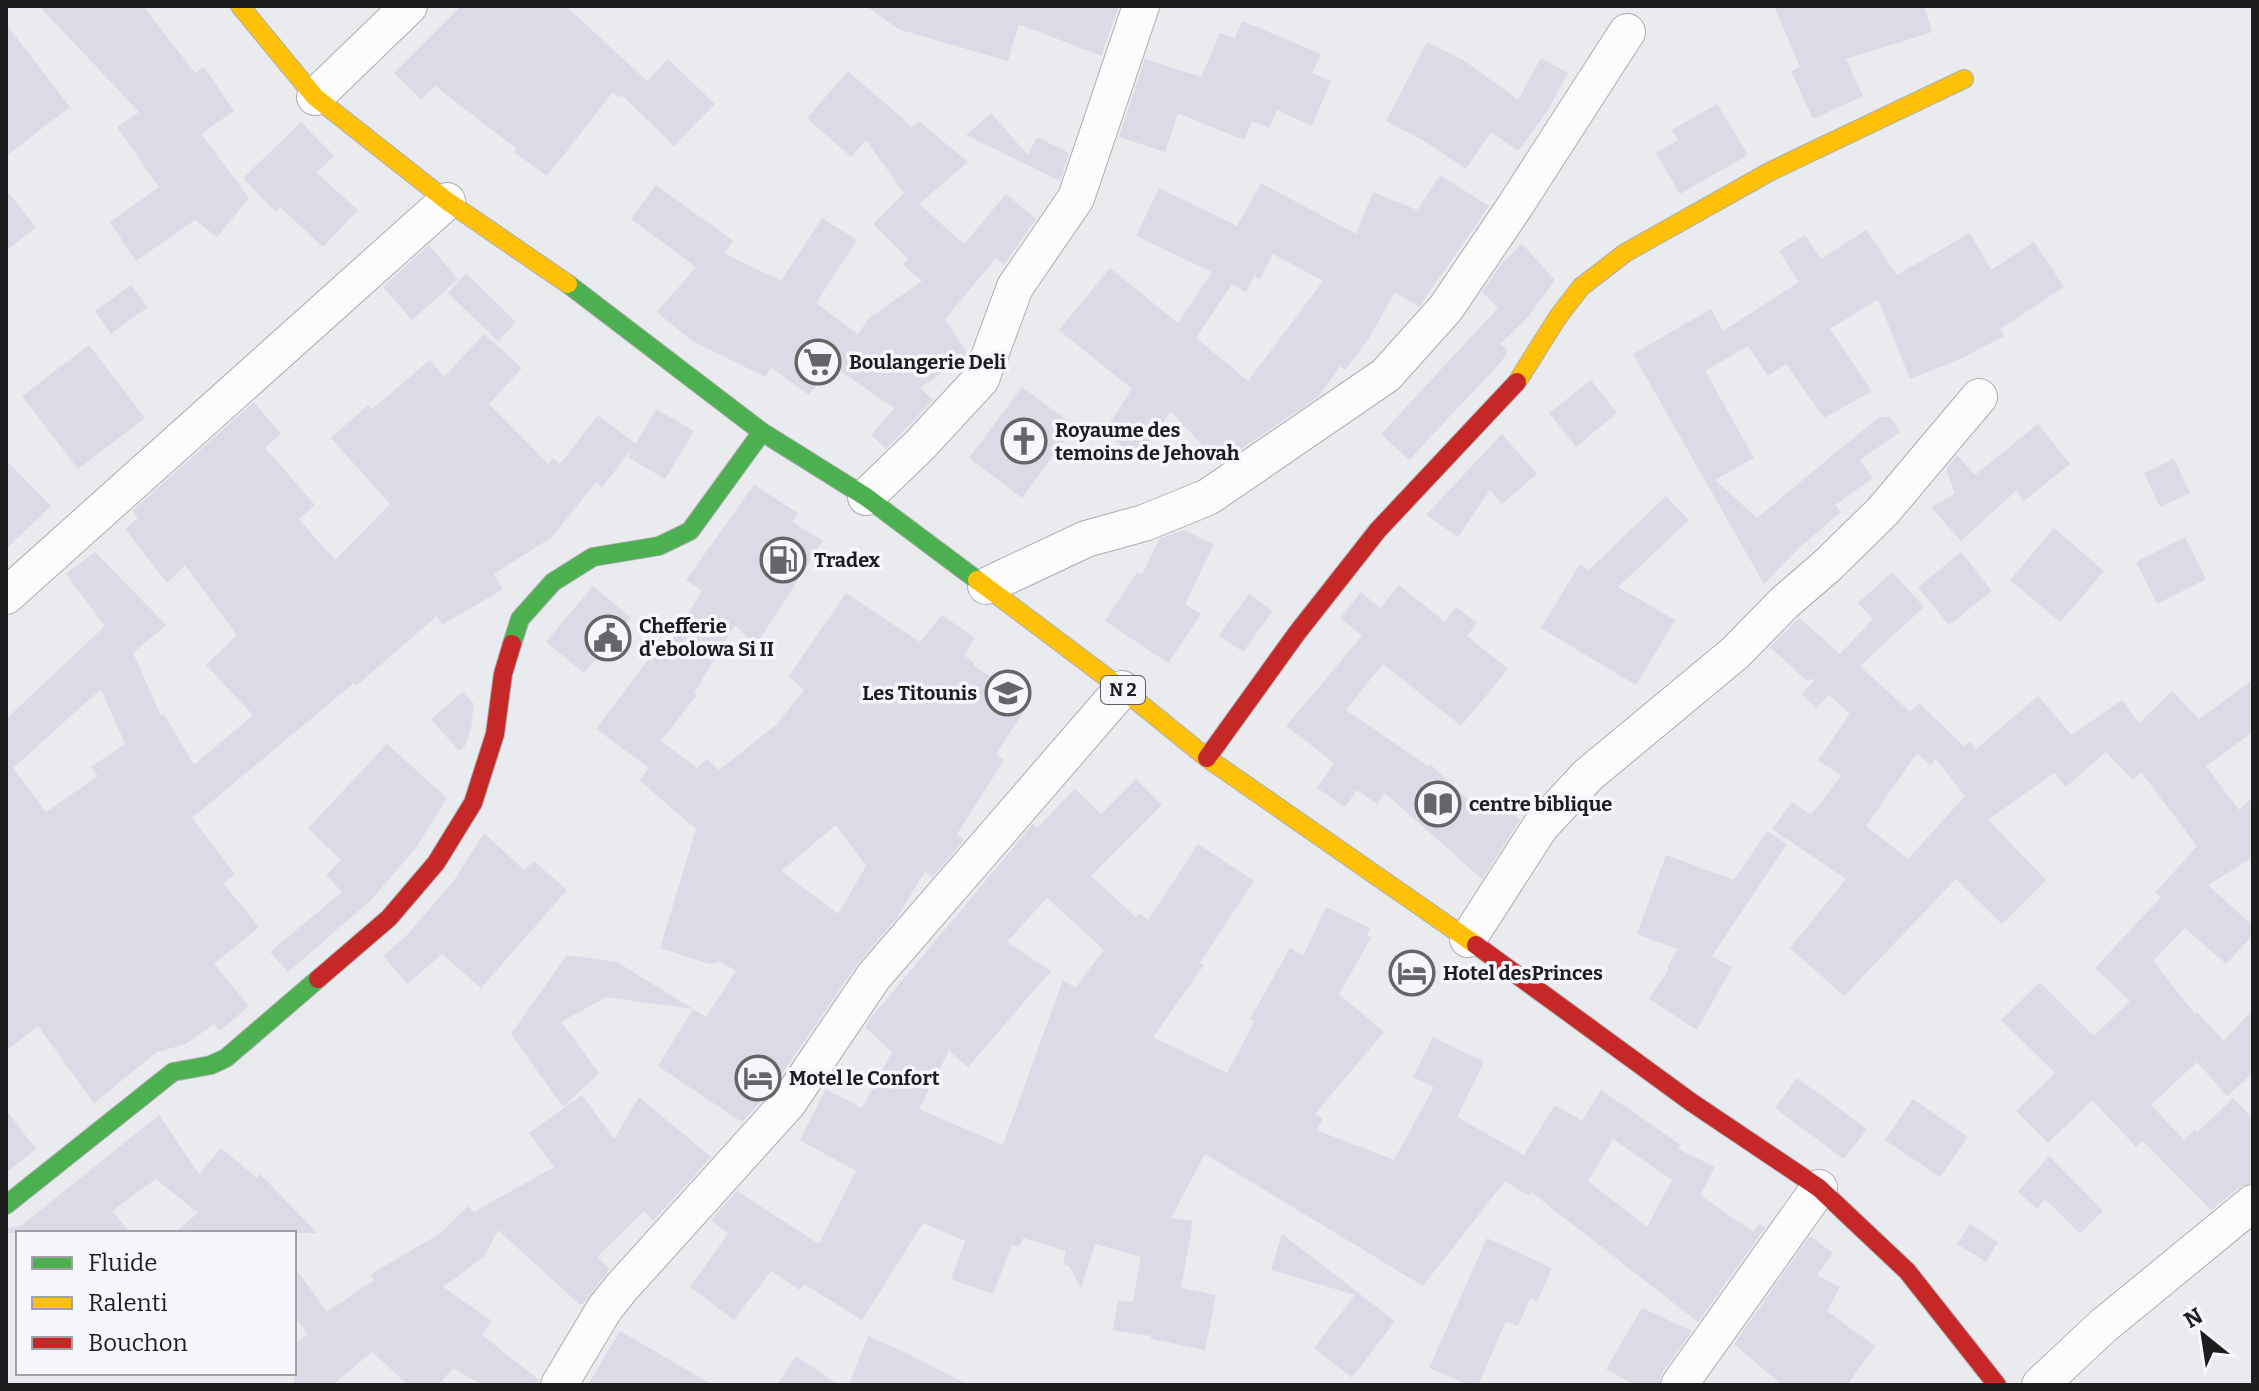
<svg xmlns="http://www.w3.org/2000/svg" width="2259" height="1391" font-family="Bitter,serif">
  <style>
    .building { fill: #ddd9e7; fill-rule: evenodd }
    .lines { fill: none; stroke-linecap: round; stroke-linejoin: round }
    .street-casing { stroke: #acaeb0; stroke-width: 38 }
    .fast-casing { stroke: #acaeb0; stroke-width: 20 }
    .slow-casing { stroke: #acaeb0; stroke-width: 20 }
    .jam-casing { stroke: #acaeb0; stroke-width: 20 }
    .street { stroke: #fcfcfc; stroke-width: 36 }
    .fast { stroke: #4caf50; stroke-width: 18 }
    .slow { stroke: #ffc107; stroke-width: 18 }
    .jam { stroke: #c62828; stroke-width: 18 }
    .labels { text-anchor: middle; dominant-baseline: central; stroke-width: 7; stroke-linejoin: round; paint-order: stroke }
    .shield { fill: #f5f7fd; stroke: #5d5e62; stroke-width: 2 }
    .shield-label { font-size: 18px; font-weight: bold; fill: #1c1d1f }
    .poi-label { font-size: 20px; font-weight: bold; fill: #1c1d1f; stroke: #f5f7fd; text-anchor: start }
  </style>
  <rect width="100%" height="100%" fill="#e9ebee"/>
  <!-- building -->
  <path class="building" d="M39 6H143L195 73 204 67 234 111 201 134 249 198 217 237 195 220 136 261 110 222 159 187 117 127 139 112Z
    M461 6H566L647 81 668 59 715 104 674 146 622 95 619 98 613 92 547 176 514 152 517 149 435 86 421 99 394 73Z
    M866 6H1119L1101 56 1019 24 1008 61 898 29Z
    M1774 6H1924L1932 32 1846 59 1863 96 1813 119 1791 71 1800 67Z
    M1242 21 1321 54 1312 73 1331 81 1312 126 1277 110 1269 128 1252 121 1244 140 1178 113 1165 152 1119 137 1145 59 1201 77 1220 33 1235 38Z
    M6 24 70 107 6 156Z
    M1427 42 1465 61 1518 100 1541 58 1568 73 1548 110 1518 151 1491 132 1466 169 1421 139 1386 121Z
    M848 71 912 127 920 122 968 162 919 204 964 244 1006 194 1036 219 1004 265 996 258 945 319 968 354 920 388 933 400 886 449 871 435 894 408 832 365 809 395 771 367 766 377 692 341 657 312 696 267 631 219 656 185 733 241 724 253 781 281 822 218 857 240 816 303 858 334 869 318 922 281 903 265 908 259 873 224 904 193 866 140 851 157 807 118Z
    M1717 104 1748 155 1680 194 1656 153 1678 140 1672 130Z
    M991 113 1028 155 1037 137 1069 153 1060 181 966 135Z
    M301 122 334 156 317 173 358 210 323 247 280 207 276 212 243 178Z
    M1440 175 1489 206 1419 307 1395 292 1369 338 1345 370 1340 366 1319 396 1219 464 1171 411 1139 457 1103 433 1132 389 1059 330 1110 268 1178 323 1212 272 1136 236 1159 188 1237 226 1261 183 1356 234 1373 192 1417 210ZM1273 254 1323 281 1248 381 1196 338 1232 284 1246 292 1254 276 1260 279Z
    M6 190 36 227 6 251Z
    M1866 230 1897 275 1970 233 1991 270 2034 242 2064 287 2000 329 2004 336 1962 358 1910 379 1878 299 1830 329 1872 391 1824 418 1786 364 1768 376 1748 346 1705 371 1754 458 1715 480 1757 518 1879 417H1890L1900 432 1860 460 1873 478 1835 505 1841 512 1800 547 1764 584 1633 354 1711 309 1723 331 1799 282 1779 251 1805 235 1821 259Z
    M1522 244 1555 280 1528 317 1500 344 1508 351 1501 362 1409 460 1381 434 1498 308 1482 292 1502 263Z
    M429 245 458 279 412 320 383 287Z
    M466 273 516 322 498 341 448 293Z
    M131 285 148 307 111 334 95 311Z
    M484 334 522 368 489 404 548 464 553 458 560 464 598 415 636 444 602 487 596 482 552 537 494 574 503 589 442 625 437 616 356 686 354 683 192 818 235 874 223 883 259 927 214 964 249 1006 220 1031 214 1024 186 1044 157 1052 94 1103 38 1026 6 1051V719L105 626 66 574 95 552 166 625 133 653 161 716 164 714 194 765 253 715 206 665 237 635 185 565 167 583 125 529 138 518 132 511 254 402 281 434 265 448 315 505 299 519 335 560 390 504 331 438 368 405 372 409 430 360 444 377ZM101 689 125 744 91 767 98 776 46 812 13 768Z
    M89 345 145 418 78 469 22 396Z
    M1591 380 1617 413 1576 447 1549 413Z
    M1022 387 1075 426 1022 498 969 458Z
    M656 409 694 431 665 479 628 457Z
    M2038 424 2070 464 2024 501 2016 491 1961 541 1931 507 1955 494 1946 469 1957 455 1975 475Z
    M1502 434 1537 474 1502 504 1490 490 1458 537 1426 515Z
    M2174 459 2190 493 2160 507 2144 473Z
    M6 460 51 506 6 549Z
    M754 485 798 513 792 522 823 541 756 645 735 625 694 693 697 695 661 741 697 768 707 759 719 770 776 725 804 690 789 676 846 593 920 642 942 615 975 638 964 655 974 663 973 665 1030 702 996 754 1004 760 957 834 964 840 932 877 925 871 897 918 857 964 771 1090 742 1122 658 1066 693 1009 606 997 561 1022 599 1073 563 1107 511 1034 567 955 617 962 706 1017 736 971 719 961 710 964 660 948 696 829 639 780 649 768 596 729 661 643 667 648 702 591 686 580ZM836 825 866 866 838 914 781 871Z
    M1666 496 1689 520 1618 587 1675 620 1636 685 1541 628 1580 564 1589 570Z
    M2054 528 2104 571 2060 622 2010 580Z
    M1183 530 1214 544 1185 604 1201 614 1168 663 1105 621 1137 572 1142 575 1159 539Z
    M2185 537 2206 579 2157 604 2136 562Z
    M1961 552 1992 591 1949 625 1918 587Z
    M1892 572 1924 607 1860 666 1910 712 1919 703 1964 746 1970 742 1976 749 2038 696 2072 735 2122 700 2139 723 2172 691 2199 719 2253 680V732L2206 766 2239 810 2253 797V857L2208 885 2253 926V935L2226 964 2185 928 2153 961 2195 1014 2197 1012 2224 1041 2253 1009V1073L2227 1096 2197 1062 2151 1105 2184 1140 2194 1130 2197 1133 2233 1098 2253 1119V1183L2240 1187 2211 1210 2143 1141 2136 1147 2092 1100 2048 1143 2016 1111 2055 1073 2001 1020 2040 982 2094 1036 2130 1001 2095 968 2161 897 2155 893 2197 846 2141 772 2133 780 2106 752 2066 787 2054 773 1988 820 2046 880 2002 924 1956 879 1844 996 1790 948 1846 879 1772 829 1792 802 1811 815 1841 776 1818 760 1850 714 1829 695 1816 708 1802 694 1814 681 1811 678 1808 682 1770 647 1799 618 1840 654 1873 619 1858 603ZM1917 753 1930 765 1936 759 1965 796 1908 859 1866 826Z
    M1399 585 1445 622 1456 607 1477 623 1467 636 1508 669 1461 726 1383 664 1346 710 1428 766 1430 764 1483 813 1497 799 1520 820 1482 879 1385 793 1377 804 1357 790 1345 807 1317 788 1334 763 1286 726 1362 636 1340 618 1361 592 1380 608Z
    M593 586 631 618 584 673 546 642Z
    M1249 594 1273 611 1243 652 1219 635Z
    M463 692 474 704 471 728 465 746 459 751 431 719Z
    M387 744 447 798 416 848 371 900 288 972 270 952 342 892 326 875 341 860 308 828Z
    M1136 779 1162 805 1091 876 1136 917 1139 913 1148 920 1198 844 1254 881 1200 963 1204 965 1153 1037 1227 1073 1255 1021 1250 1019 1290 948 1303 956 1326 907 1370 928 1367 935 1371 938 1339 994 1384 1032 1315 1114 1323 1119 1316 1130 1394 1160 1434 1087 1413 1077 1433 1037 1484 1062 1457 1117 1524 1155 1555 1105 1582 1121 1601 1090 1681 1145 1678 1149 1715 1167 1700 1195 1753 1232 1759 1224 1765 1228 1698 1322 1531 1192 1529 1196 1505 1181 1423 1286 1205 1154 1171 1218 1193 1221 1181 1288 1216 1295 1205 1350 1151 1339V1336L1113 1330 1118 1301 1133 1302 1141 1257 1095 1244 1081 1289 1070 1267 1063 1264 1066 1251 1023 1238 1019 1247 1012 1245 993 1294 951 1279 965 1241 923 1223 862 1320 804 1284 800 1290 771 1271 734 1320 690 1287 728 1234 711 1220 737 1191 819 1244 856 1171 800 1140 826 1089 862 1108 892 1052 865 1027 870 1019 1033 824 1037 828 1075 789 1101 814ZM1047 898 1104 950 1075 988 1063 980 1003 1145 919 1109 949 1051 968 1067 1051 971 1007 942ZM1613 1139 1672 1180 1647 1227 1588 1181Z
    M1767 831 1787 844 1712 956 1732 967 1697 1030 1649 999 1669 969 1667 967 1678 949 1637 934 1666 855 1734 880Z
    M484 833 524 870 534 861 567 890 481 988 442 954 408 984 383 956 408 934 455 879Z
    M1797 1078 1867 1129 1844 1159 1775 1108Z
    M582 1095 614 1139 639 1097 711 1157 653 1221 644 1211 597 1257 610 1269 583 1304H579L498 1230 484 1257 443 1287 492 1321 482 1335 539 1380 538 1385H482L453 1368 438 1385H408L372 1352 332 1385H294V1345L307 1334 294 1315V1266L327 1312 374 1280 371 1274 441 1233 468 1206 474 1212 554 1167 529 1133Z
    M1913 1099 1968 1137 1940 1177 1885 1140Z
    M6 1110 36 1149 6 1173Z
    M159 1115 199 1174 221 1148 257 1178 260 1174 317 1233H174L198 1213 156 1179 112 1211 131 1233H6V1229L22 1225Z
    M2049 1156 2103 1211 2080 1234 2045 1199 2037 1209 2018 1192Z
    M1970 1224 1998 1242 1986 1262 1957 1244Z
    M1282 1234 1395 1321 1352 1378 1314 1348 1355 1295 1271 1270Z
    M1810 1236 1833 1253 1817 1275 1840 1287 1827 1311 1875 1346 1847 1385H1782L1734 1344Z
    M1487 1238 1552 1268 1537 1302 1530 1299 1518 1326 1506 1321 1478 1385H1469L1429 1368Z
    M1642 1308 1692 1331 1662 1373 1658 1385H1635L1606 1369Z
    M620 1331 713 1385H588Z
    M868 1336 900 1350 969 1385H849Z
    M796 1356 839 1385H777Z"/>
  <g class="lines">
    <!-- street casing -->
    <g class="street-casing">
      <path id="street" d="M315 97 409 6
        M866 497 920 445 981 379 1015 287 1076 198 1141 6
        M986 586 1086 539 1144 523 1208 497 1386 375 1446 308 1515 206 1627 32
        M6 596 447 201
        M1468 939 1540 827 1588 775 1735 653 1784 603 1828 565 1883 511 1979 397
        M559 1385 605 1308 622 1287 788 1103 874 976 1122 689
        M1679 1385 1819 1188
        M2040 1385 2103 1326 2253 1203"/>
    </g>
    <!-- fast casing -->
    <g class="fast-casing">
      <path id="fast" d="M568 284 762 432 866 497 977 580
        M512 644 520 619 553 582 593 557 659 546 690 531 762 432
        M6 1205 173 1072 211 1065 226 1058 318 979"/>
    </g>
    <!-- slow casing -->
    <g class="slow-casing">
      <path id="slow" d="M240 6 315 97 447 201 568 284
        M1517 382 1558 317 1581 287 1625 253 1771 171 1964 79
        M977 580 1122 689 1207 758 1476 945"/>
    </g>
    <!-- jam casing -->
    <g class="jam-casing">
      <path id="jam" d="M1207 758 1297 633 1378 530 1517 382
        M1476 945 1691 1102 1819 1188 1907 1271 1997 1385
        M318 979 389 918 436 863 473 803 495 734 503 674 512 644"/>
    </g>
    <!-- street -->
    <use href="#street" class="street"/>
    <!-- fast -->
    <use href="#fast" class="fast"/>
    <!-- slow -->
    <use href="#slow" class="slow"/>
    <!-- jam -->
    <use href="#jam" class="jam"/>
  </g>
  <!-- icons -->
  <defs>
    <g id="supermarket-ring" transform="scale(2.3)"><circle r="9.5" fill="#f5f7fd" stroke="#646567" stroke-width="1.5"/><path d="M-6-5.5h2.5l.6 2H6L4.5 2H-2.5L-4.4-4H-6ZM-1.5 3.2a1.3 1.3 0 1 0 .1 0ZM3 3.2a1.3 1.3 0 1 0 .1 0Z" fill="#646567"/></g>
    <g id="church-ring" transform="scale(2.3)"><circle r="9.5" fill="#f5f7fd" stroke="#646567" stroke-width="1.5"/><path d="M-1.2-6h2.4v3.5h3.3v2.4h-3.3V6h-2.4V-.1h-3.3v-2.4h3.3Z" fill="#646567"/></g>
    <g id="fuel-ring" transform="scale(2.3)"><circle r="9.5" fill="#f5f7fd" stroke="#646567" stroke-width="1.5"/><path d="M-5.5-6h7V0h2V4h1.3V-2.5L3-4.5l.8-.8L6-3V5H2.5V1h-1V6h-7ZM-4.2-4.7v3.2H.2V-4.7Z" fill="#646567"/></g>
    <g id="civic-ring" transform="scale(2.3)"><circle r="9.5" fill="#f5f7fd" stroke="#646567" stroke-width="1.5"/><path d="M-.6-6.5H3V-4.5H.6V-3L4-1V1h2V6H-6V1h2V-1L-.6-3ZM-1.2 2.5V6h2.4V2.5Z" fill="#646567"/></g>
    <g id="school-ring" transform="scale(2.3)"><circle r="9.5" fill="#f5f7fd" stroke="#646567" stroke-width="1.5"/><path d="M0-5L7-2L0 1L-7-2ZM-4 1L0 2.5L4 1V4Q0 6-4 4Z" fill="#646567"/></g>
    <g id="library-ring" transform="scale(2.3)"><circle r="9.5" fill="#f5f7fd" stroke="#646567" stroke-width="1.5"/><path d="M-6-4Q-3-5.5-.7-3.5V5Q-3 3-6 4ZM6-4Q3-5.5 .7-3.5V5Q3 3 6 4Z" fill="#646567"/></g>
    <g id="hotel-ring" transform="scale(2.3)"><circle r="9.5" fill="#f5f7fd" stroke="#646567" stroke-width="1.5"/><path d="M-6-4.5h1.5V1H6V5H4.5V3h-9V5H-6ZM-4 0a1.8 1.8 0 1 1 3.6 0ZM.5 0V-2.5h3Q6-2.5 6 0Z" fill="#646567"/></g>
  </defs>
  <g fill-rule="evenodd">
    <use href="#supermarket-ring" x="818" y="362"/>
    <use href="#church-ring" x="1024" y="441"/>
    <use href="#fuel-ring" x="783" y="560"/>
    <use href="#civic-ring" x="608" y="638"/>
    <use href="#school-ring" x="1008" y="693"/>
    <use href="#library-ring" x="1438" y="804"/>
    <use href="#hotel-ring" x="1412" y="973"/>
    <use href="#hotel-ring" x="758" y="1078"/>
  </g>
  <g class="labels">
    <!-- shield labels -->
    <rect class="shield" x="1101" y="676" width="44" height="28" rx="6"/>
    <g class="shield-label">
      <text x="1123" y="690">N 2</text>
    </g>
    <!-- poi labels -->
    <g class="poi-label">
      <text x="849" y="362">Boulangerie Deli</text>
      <text x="1055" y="430">Royaume des<tspan x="1055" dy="23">temoins de Jehovah</tspan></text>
      <text x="814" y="560">Tradex</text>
      <text x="639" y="626">Chefferie<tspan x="639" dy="23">d'ebolowa Si II</tspan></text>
      <text x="977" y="693" text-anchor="end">Les Titounis</text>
      <text x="1469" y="804">centre biblique</text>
      <text x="1443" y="973">Hotel desPrinces</text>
      <text x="789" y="1078">Motel le Confort</text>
    </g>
  </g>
  <!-- border -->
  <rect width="2259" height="1391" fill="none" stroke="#1c1d1f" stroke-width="16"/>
  <!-- legend -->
  <rect x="16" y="1231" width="280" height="144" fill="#f5f7fd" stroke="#9ea0a4" stroke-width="2"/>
  <rect x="32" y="1257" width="40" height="12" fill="#4caf50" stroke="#9ea0a4" stroke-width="2"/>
  <text x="88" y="1271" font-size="24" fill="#1c1d1f">Fluide</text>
  <rect x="32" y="1297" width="40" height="12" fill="#ffc107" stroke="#9ea0a4" stroke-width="2"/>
  <text x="88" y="1311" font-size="24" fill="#1c1d1f">Ralenti</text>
  <rect x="32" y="1337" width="40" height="12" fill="#c62828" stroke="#9ea0a4" stroke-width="2"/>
  <text x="88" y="1351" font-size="24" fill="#1c1d1f">Bouchon</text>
  <!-- north arrow -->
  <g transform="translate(2203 1335) rotate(330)" stroke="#f5f7fd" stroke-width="6" paint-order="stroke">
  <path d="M0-6L14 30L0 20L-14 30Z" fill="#1c1d1f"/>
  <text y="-12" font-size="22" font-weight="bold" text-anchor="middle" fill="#1c1d1f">N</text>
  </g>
</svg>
